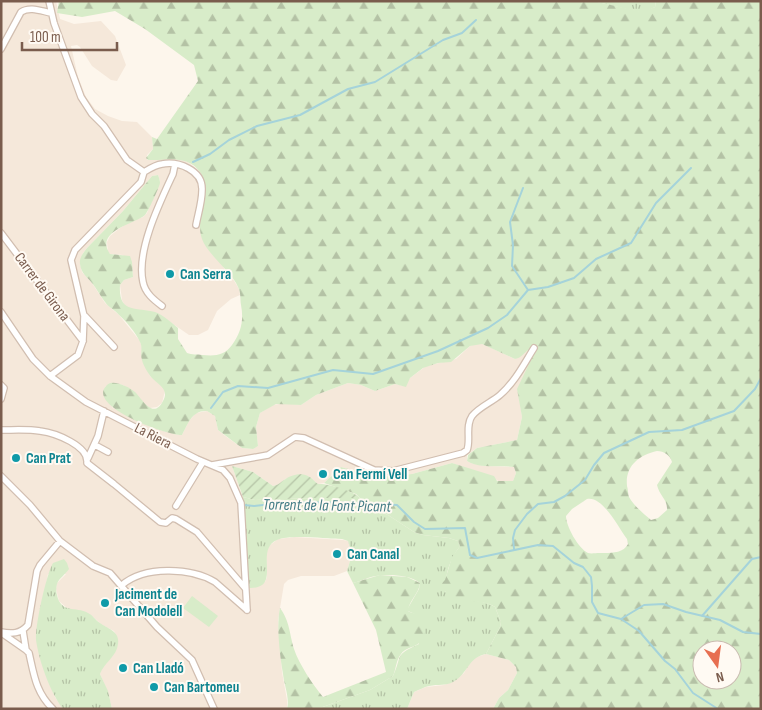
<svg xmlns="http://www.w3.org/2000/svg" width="762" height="710" font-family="'Sofia Sans Condensed',sans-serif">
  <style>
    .residential { fill: #f5e8da }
    .grass { fill: url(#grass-tufts) }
    .forest { fill: url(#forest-firs); fill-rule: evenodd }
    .garden { fill: url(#garden-furrows) }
    .pitch { fill: #d8ecc9 }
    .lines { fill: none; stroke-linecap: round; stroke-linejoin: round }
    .stream { stroke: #a5d3da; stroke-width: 2 }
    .minor-casing { stroke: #d1beb0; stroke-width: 8 }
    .minor { stroke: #fff; stroke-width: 5.5 }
    .culture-dot { fill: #0f9aa8; stroke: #fffaf3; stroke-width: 2 }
    .labels { text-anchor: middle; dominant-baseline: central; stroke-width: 4; stroke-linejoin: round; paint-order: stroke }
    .culture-label { font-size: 15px; font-weight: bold; fill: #0d838f; stroke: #fffaf3; text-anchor: start }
    .street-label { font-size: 15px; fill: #7a5c4d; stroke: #fffaf3 }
    .water-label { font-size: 16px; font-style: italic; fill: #437c86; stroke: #fffaf3 }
  </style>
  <defs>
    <pattern id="grass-tufts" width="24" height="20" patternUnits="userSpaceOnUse" patternTransform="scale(1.25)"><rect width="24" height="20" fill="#d8ecc9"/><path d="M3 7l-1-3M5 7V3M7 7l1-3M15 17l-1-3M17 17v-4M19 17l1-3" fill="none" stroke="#b4c2a5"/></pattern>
    <pattern id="forest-firs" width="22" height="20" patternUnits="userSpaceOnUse" patternTransform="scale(1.25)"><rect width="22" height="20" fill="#d8ecc9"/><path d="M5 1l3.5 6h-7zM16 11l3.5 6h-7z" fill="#b4c2a5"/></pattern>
    <pattern id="garden-furrows" width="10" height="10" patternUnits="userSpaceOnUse" patternTransform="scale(1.25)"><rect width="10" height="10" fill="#d8ecc9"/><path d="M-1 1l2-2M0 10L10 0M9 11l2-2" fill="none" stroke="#b4c2a5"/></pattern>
  </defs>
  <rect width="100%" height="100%" fill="#fdf6ec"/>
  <!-- residential -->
  <path class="residential" d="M1 1H56L60 19 63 20 74 24 101 21 115 36 126 65 117 81 111 80 92 66 80 47 77 45 71 46 78 77 86 97 95 109 108 116 122 121 137 122 152 137 153 149 147 155V160L173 158 182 160 188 162 201 172 206 185 198 222 224 268 233 279 239 289 240 295 231 299 217 311 208 330 198 335H189L160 315 134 310 125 306 122 300 120 285 124 280 133 277V269L123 255 110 254 108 252 107 242 110 236 120 228 131 221 143 217 147 213 160 181 158 175 152 176 123 211 87 248 83 253 80 263 82 272 92 283 105 303 119 315 140 341 150 376 164 388 165 391 162 403 157 407 150 408 145 405 134 392 123 385 114 383 105 387 104 393 113 408 160 430 179 435H182L189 421 196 413 207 411 215 416 218 430 224 435 242 448 252 449 258 446 256 427 260 413 273 405 285 403 301 405 316 395 348 383 361 385 375 391 395 384 404 386 410 378 426 366 456 359 470 346 476 344H482L487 346 515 359 529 348 537 347 518 389 522 417 517 440 477 448 467 455V461L471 463 484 466 514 467 516 473 513 481 500 482 495 479 452 463 412 474 378 477 341 467 324 483 318 484 308 476 285 479 280 484 273 486 253 472 232 466 243 497 244 534 265 582 267 577 266 552 269 546 278 539 295 537 343 540 348 541 352 554 347 571 334 576H301L288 580 284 584 278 620 282 672 287 700V709H112L108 692 100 674 102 668 110 659 117 637 114 631 102 625 92 616 81 611 68 609 59 601 56 589 57 583 66 574H48L37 633 44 669 55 697 63 709H1Z
    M486 654 509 660 516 667 517 673 508 690 499 698 493 709H407L414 692 426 687 444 685 456 680 464 673 470 662 474 658Z"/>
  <!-- grass -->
  <path class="grass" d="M593 1H656L655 7 643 13Z
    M243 497 255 500 316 498H360L364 506 388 515 414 532 423 535 449 538 458 541 460 546C450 559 445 574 445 591 463 603 482 598 495 607L501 622 500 627 486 654C467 658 469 673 453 682 446 686 438 684 429 686 424 687 419 690 414 692L407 709H317L370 690 393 676C403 655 393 656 419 644L417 615 408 611V608L419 589 420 583C410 575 388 574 376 576 368 577 361 581 353 583L347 571 352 554 348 541 342 539C327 539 290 534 277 540 253 550 284 590 248 588Z
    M64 559 67 563 69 569C66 574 59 578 57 584 56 588 56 592 57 595 61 614 76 606 88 613 93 615 95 620 100 623 108 629 120 631 118 644 117 656 104 663 100 674L108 691 112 709H63C50 692 39 661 36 640 35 626 46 575 53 563Z"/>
  <!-- forest -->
  <path class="forest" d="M59 1H593L642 12 655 7 656 1H761V709H493L499 698 508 690 517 673 516 667 509 660 486 654 500 627 501 622 495 607C481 597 445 606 442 583L445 580 452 557 460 546 458 541 449 538 423 535 414 532 388 515 364 506 360 498 356 494 324 483 341 467 378 477 412 474 452 463 494 476 497 481H513L516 473 514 467C499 465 479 469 467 461L468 455 477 448 517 440 522 417 517 389 537 347C526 347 525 357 515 359L482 344 470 346 451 362 438 363 423 368 410 378 406 387 395 384 375 391 361 385 348 383 316 395 301 405 276 404 260 413 256 427 258 446 253 449 242 448 218 430 215 416 207 411C192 410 188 424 182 435 169 436 84 406 107 385 113 379 129 387 135 392 141 397 153 421 163 401 170 389 157 384 151 377 148 373 143 365 142 360 140 354 143 348 140 342 136 333 126 321 119 315 115 310 108 307 105 302 100 296 97 289 92 283 87 277 81 273 80 264 79 258 83 253 87 248L123 211 152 176 158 175C159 178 160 180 160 183 159 188 148 212 145 215 135 224 94 231 110 254L130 256 132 262 133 277 124 280 120 285C118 314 137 307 155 312 163 315 172 323 178 328V339L187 353C192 355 197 354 202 355 215 356 224 356 232 345 241 332 244 321 241 305 240 299 241 292 238 287 232 272 207 254 202 239 194 217 213 190 200 172 187 154 167 161 148 160L146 158 153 149 152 137 157 139 198 81 194 65 145 29 115 11 82 17 57 13ZM657 451C664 451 670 455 672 462L657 485C659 495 668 500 667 510L658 518 651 520C644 514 634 506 629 497 628 494 628 489 627 486 625 466 639 455 657 451ZM587 499C603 496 618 527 627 539L628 544C623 554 609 553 599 553 596 553 591 554 588 553 578 548 566 526 566 516L572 509ZM702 650H732V680H702Z
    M380 575 407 577 420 583C419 594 409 600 408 611 411 613 415 613 419 615 427 621 426 639 418 644 412 648 405 648 401 654 396 660 396 669 393 676L370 690 317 709H287C290 698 284 685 283 674 280 657 276 625 280 608 290 622 289 632 294 649 299 664 313 685 323 697L386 672 376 630 353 583Z"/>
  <!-- garden -->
  <path class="garden" d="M232 466 253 472 273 486C278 485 280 483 284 480 290 475 301 472 308 476 312 478 315 482 318 484 327 483 354 491 360 498H316L255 500 243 497Z"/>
  <!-- pitch -->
  <path class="pitch" d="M192 596 218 616 209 627 183 608Z"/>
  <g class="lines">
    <!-- stream -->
    <path class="stream" d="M193 162 210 154 229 140 257 126 300 115 348 89 375 82 443 40 462 33 476 20
      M523 188 510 222 513 245 512 266 528 290
      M211 408 223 392 238 386 268 388 333 370 373 374 438 351 488 328 507 315 528 290 548 287 574 278 596 259 631 243 656 203 691 168
      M244 505 254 506 290 502 366 503 397 505 414 522 425 529 465 528 470 555 477 558 538 545 553 546 574 563 583 567 591 577 592 586V602L598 613 621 619 639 631 665 661 675 669 693 693 718 709
      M514 549 513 538 515 530 527 514 538 504 554 502 565 496 585 480 594 465 604 453 649 432 682 430 734 411 755 389 761 378
      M702 616 752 559 761 557
      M621 619 644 605 663 604 686 612 720 620 743 632 761 634"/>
    <!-- minor casing -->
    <g class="minor-casing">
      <path id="minor" d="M49 1 54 23 81 97 92 114 104 126 127 160 144 172
        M1 49 21 12C30 6 41 11 51 13
        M144 172C149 169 155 165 162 164 178 161 203 170 202 190 202 202 198 214 196 225
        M1 233 83 341
        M162 306C154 300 145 293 143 282 136 251 160 202 173 174L175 164
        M1 312 33 359 50 376 86 402 197 459 223 470 230 478 241 503 247 610
        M85 316 114 347
        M50 376 78 355 83 341 84 316 71 260 75 250 141 182 144 172
        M1 385 4 388 1 399
        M1 430C14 430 28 429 40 431 56 433 89 446 87 463L114 484 160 522 166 523 172 518 176 519 197 532 245 588
        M95 445 108 452
        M88 458 98 436 104 411
        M212 465 268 455 295 437 304 438 374 470 393 471 463 453 467 450C471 440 465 426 472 416 479 407 492 402 500 395 515 382 524 364 534 348
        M1 476 30 505 60 541 93 566 110 573 157 627 192 660 214 709
        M176 506 203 462
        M122 585C144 566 190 567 215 582L247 610
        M23 631 26 650 29 653C34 675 36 693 53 709
        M1 632C12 634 20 634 28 625L37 571 40 565 60 541
        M3 634 26 650"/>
    </g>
    <!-- minor -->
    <use href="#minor" class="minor"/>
  </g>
  <!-- markers -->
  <g class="culture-dot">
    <circle cx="170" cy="274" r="5"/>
    <circle cx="16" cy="458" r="5"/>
    <circle cx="323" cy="474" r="5"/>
    <circle cx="337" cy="554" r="5"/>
    <circle cx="105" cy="603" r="5"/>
    <circle cx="123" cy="668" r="5"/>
    <circle cx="154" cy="687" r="5"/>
  </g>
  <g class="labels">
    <!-- culture labels -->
    <g class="culture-label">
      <text x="180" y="274">Can Serra</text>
      <text x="26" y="458">Can Prat</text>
      <text x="333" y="474">Can Fermí Vell</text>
      <text x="347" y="554">Can Canal</text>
      <text x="115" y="594">Jaciment de<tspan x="115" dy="17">Can Modolell</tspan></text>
      <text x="133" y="668">Can Lladó</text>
      <text x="164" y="687">Can Bartomeu</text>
    </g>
    <!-- street labels -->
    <g class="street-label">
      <text transform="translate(42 287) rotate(53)">Carrer de Girona</text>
      <text transform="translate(153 436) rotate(27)">La Riera</text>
    </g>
    <!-- water labels -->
    <g class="water-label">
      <text transform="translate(327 506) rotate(1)">Torrent de la Font Picant</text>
    </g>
  </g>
  <!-- border -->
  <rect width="762" height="710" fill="none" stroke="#7a5c4d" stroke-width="5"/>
  <!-- north arrow -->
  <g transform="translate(717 665) rotate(166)"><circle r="24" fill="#fffaf3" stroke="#cabbb1"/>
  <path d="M0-4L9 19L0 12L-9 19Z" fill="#e76f51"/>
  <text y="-8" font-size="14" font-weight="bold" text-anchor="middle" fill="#7a5c4d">N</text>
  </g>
  <!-- scale -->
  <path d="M22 42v8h95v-8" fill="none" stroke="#7a5c4d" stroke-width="2.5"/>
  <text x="30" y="42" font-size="15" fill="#7a5c4d" stroke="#fffaf3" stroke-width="4" paint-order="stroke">100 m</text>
</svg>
